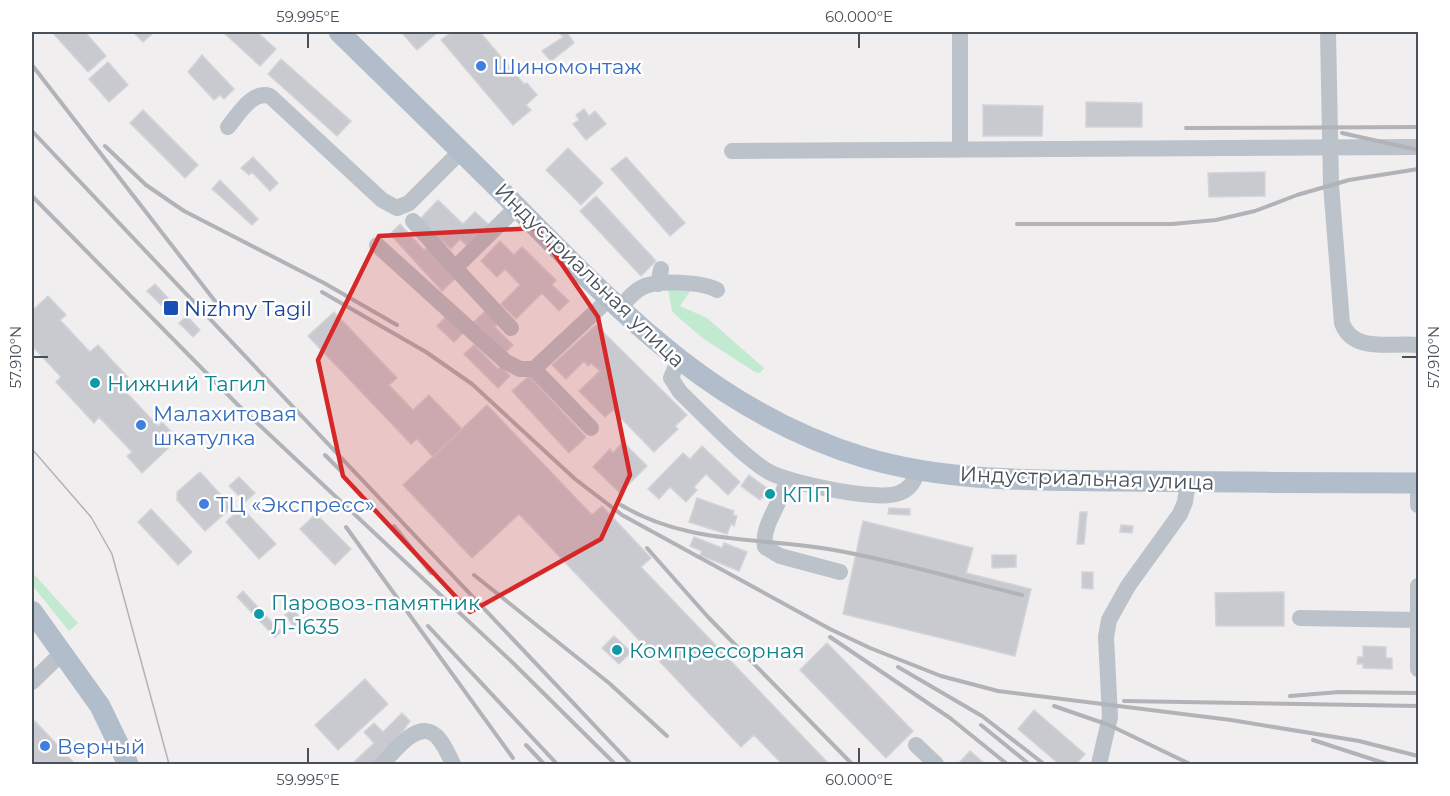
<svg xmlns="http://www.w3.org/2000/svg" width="1450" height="796" font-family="Montserrat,sans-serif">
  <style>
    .green { fill: #c1ead1 }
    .building { fill: #c9cad0; stroke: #d3d4d9; stroke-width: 1.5 }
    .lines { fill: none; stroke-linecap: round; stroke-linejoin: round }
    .minor { stroke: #bbc2c9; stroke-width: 16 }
    .major { stroke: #b1bdca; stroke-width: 21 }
    .tram { stroke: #b1b3b8; stroke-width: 1.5 }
    .rail { stroke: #b1b3b8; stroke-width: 4 }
    .marked { fill: #d62828; fill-opacity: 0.2; stroke: #d62828; stroke-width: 4.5; stroke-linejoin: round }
    .ticks { fill: none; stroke: #485159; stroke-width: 2 }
    .shop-dot { fill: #3f7fe0; stroke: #fff; stroke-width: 2 }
    .transit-dot { fill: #1a4fb4; stroke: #fff; stroke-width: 2 }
    .culture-dot { fill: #0f9aa8; stroke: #fff; stroke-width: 2 }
    .labels { text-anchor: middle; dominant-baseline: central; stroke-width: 5; stroke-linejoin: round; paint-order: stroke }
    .shop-label { font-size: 21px; fill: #366cbe; stroke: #fff; text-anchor: start }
    .street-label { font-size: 21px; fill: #485159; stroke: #fff }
    .transit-label { font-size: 21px; fill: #164399; stroke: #fff; text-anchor: start }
    .culture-label { font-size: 21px; fill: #0d838f; stroke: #fff; text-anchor: start }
    .neatline { fill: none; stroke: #485159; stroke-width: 2 }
    .ticks-label { font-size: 15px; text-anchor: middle; fill: #485159 }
  </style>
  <rect width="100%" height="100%" fill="#f0eeee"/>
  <!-- green -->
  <path class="green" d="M668 290H691L680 306 707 318 764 368 760 373 755 372 704 339 678 317 672 311Z
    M32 572 78 623 69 631 32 585Z"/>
  <!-- building -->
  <path class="building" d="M52 32H85L106 56 88 72Z
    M133 32H154L143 42Z
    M223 32H257L276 49 260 66Z
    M401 32H438L417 50Z
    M452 32H480L524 84 527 83 537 95 526 105 531 110 513 125 441 40Z
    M558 32H567L574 43 551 61 542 51 563 37Z
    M202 55 234 89 224 99 220 95 214 100 188 72Z
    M281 59 351 121 337 136 268 74Z
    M108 62 128 85 109 102 89 79Z
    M1086 102 1142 103V127H1086Z
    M983 105 1043 106 1042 136H983Z
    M584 109 589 116 595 111 606 124 586 140 573 124 579 120 576 115Z
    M143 110 198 165 185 178 130 123Z
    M568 148 603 183 581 205 546 170Z
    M253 157 278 183 270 191 252 172 249 175 241 168Z
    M626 157 685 223 670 236 611 169Z
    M1265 172V196L1209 197 1208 173Z
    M220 180 258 219 252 225 212 189Z
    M596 196 656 261 641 276 580 211Z
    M438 200 463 224 475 212 489 225 468 247 460 239 451 249 420 219Z
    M400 224 424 250 428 247 456 278 442 291 390 234Z
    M500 241 514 255 522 247 556 280 552 285 569 301 559 311 542 293 516 319 501 304 520 285 505 269 497 277 481 261Z
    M155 284 168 298 161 305 147 291Z
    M48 296 66 315 60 320 90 352 98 345 135 385 126 392 158 426 162 422 178 439 142 473 127 456 132 452 99 417 94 423 56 382 61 377 32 346V307L34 309Z
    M486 310 498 323 495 327 513 345 505 353 474 322Z
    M334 312 397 378 389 385 413 410 429 395 462 429 433 457 417 439 411 444 308 336Z
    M448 314 465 331 454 342 437 326Z
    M187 316 200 330 193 337 179 323Z
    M596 325 687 415 675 426 678 429 654 452 613 410 605 417 579 391 600 371 591 363 588 366 584 361 566 379 552 365Z
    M474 345 498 369 501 367 510 376 498 388 464 354Z
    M529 376 586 437 569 453 512 391Z
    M487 405 592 515 602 506 651 558 641 567 829 764H782L754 735 741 747 519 514 472 558 403 485Z
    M623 442 647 466 620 493 593 467 610 449 613 453Z
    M702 446 740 482 728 495 706 474 694 487 697 490 686 502 670 487 659 499 648 489 683 453 690 459Z
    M200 472 232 507 205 531 177 500V492Z
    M749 475 768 489 760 500 741 486Z
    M239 477 255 493 245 502 229 486Z
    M768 489 776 491 773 501 762 497Z
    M697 498 734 511 733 515 737 516 734 526 731 524 727 534 689 522Z
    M241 507 276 544 259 559 226 522Z
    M889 508 910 509V515L888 514Z
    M151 509 192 552 178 565 138 522Z
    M1080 512H1087L1084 544H1077Z
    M316 514 351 549 335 565 300 529Z
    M863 521 973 548 966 573 1031 589 1015 656 843 614Z
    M1121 525 1133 526 1132 533 1120 532Z
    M694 537 722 548 724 543 747 552 739 571 700 555 702 551 690 546Z
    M992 555H1016V567L992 568Z
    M1082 572H1093V589L1082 588Z
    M243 591 281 632 275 637 237 597Z
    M1284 592V626H1216L1215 593Z
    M293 609 308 628 300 635 285 615Z
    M614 636 631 652 619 664 602 648Z
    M827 643 913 731 886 758 800 670Z
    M1363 646 1386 647V658H1392V669L1363 668V664H1357L1358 657H1363Z
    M365 679 388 704 338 750 315 725Z
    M1034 710 1085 754 1076 764H1059L1018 729Z
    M402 713 410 721 388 752 372 764H352L374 743 364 732 374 723 383 732Z
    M35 721 75 764H32V724Z
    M970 751 985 764H958Z"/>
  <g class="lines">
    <!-- minor -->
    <path class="minor" d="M960 32V148
      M1328 32 1331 185 1342 323C1353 354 1393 342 1418 345
      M228 127C238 115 252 90 270 96L382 200 397 208 409 203 460 152
      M732 151 1418 147
      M413 221 455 268 517 207
      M377 245 506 362 520 369H534
      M455 268 511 328
      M658 284 661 269
      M620 308C626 301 633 292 641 288 655 279 703 282 717 290
      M678 361 671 378 680 392C703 414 743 457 769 472 789 483 879 502 899 493 911 489 914 480 919 470
      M591 428 534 369 610 298
      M787 479C783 502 761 524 765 547L780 556 840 572
      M1418 483V505
      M1300 618 1418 620
      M1418 669V586
      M32 682 62 653
      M916 745 936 764
      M382 764C394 752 420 715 439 739 445 746 449 756 453 764
      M1099 764 1110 717 1106 637 1109 620 1128 586 1180 514 1185 502 1188 482"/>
    <!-- major -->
    <path class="major" d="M339 32C394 86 449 139 503 193 614 305 710 411 866 458 948 482 1035 480 1120 481 1219 482 1319 483 1418 483
      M32 611 100 706 128 764"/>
    <!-- tram -->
    <path class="tram" d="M32 449 91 517 112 554 169 764"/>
    <!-- rail -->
    <path class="rail" d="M32 65 218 305
      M1186 128 1418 127
      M32 131 631 764
      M1342 133 1418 150
      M105 146 146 185 184 211 324 283 397 325
      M32 196 238 405 512 662 615 764
      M1017 224H1172L1216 220 1255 211 1297 195 1349 180 1418 169
      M322 292 426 352 472 384 575 479 622 515 830 629 870 648 941 676 998 691 1231 720 1359 741 1418 756
      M325 455 342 472
      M621 505C687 545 762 537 834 550 897 561 960 580 1022 595
      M394 526 431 573
      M346 527 513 758
      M647 548 708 617 852 764
      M474 575 609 683 667 736
      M428 626 557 764
      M830 637 950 718 1007 764
      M898 667 982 716 1044 764
      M1290 696 1339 692 1418 693
      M1124 701 1418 706
      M1054 706 1109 725 1190 764
      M981 725 1029 764
      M1313 740 1387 764
      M526 745 544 764"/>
  </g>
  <!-- marked area -->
  <path class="marked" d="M537 228 598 317 630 475 601 539 470 612 343 476 318 360 379 236Z"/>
  <!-- ticks -->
  <path class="ticks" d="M308 33V48M859 33V48M33 357H48M1402 357H1417M308 748V763M859 748V763"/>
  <!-- markers -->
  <g class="shop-dot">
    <circle cx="481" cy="66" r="6"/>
    <circle cx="141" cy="425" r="6"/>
    <circle cx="204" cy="504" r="6"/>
    <circle cx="45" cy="746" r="6"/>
  </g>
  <rect class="transit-dot" x="163" y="300" width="16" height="16" rx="3"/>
  <g class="culture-dot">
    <circle cx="95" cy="383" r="6"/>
    <circle cx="770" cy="494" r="6"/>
    <circle cx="259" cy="614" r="6"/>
    <circle cx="617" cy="650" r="6"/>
  </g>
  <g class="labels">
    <!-- shop labels -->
    <g class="shop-label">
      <text x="493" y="66">Шиномонтаж</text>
      <text x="153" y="413">Малахитовая<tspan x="153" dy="24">шкатулка</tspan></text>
      <text x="216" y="504">ТЦ «Экспресс»</text>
      <text x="57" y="746">Верный</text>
    </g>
    <!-- street labels -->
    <g class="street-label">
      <text transform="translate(590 275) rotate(44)">Индустриальная улица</text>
      <text transform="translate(1087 478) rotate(2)">Индустриальная улица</text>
    </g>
    <!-- transit labels -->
    <g class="transit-label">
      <text x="184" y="308">Nizhny Tagil</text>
    </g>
    <!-- culture labels -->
    <g class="culture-label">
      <text x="107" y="383">Нижний Тагил</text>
      <text x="782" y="494">КПП</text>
      <text x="271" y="602">Паровоз-памятник<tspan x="271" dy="24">Л-1635</tspan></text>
      <text x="629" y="650">Компрессорная</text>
    </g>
  </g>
  <!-- border -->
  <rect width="1450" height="796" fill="none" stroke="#ffffff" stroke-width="66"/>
  <rect x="33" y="33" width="1384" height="730" class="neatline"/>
  <g class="ticks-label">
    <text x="308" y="22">59.995°E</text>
    <text x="859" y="22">60.000°E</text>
    <text transform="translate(16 357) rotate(-90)" y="5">57.910°N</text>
    <text transform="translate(1434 357) rotate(-90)" y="5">57.910°N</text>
    <text x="308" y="785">59.995°E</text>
    <text x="859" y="785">60.000°E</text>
  </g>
</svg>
